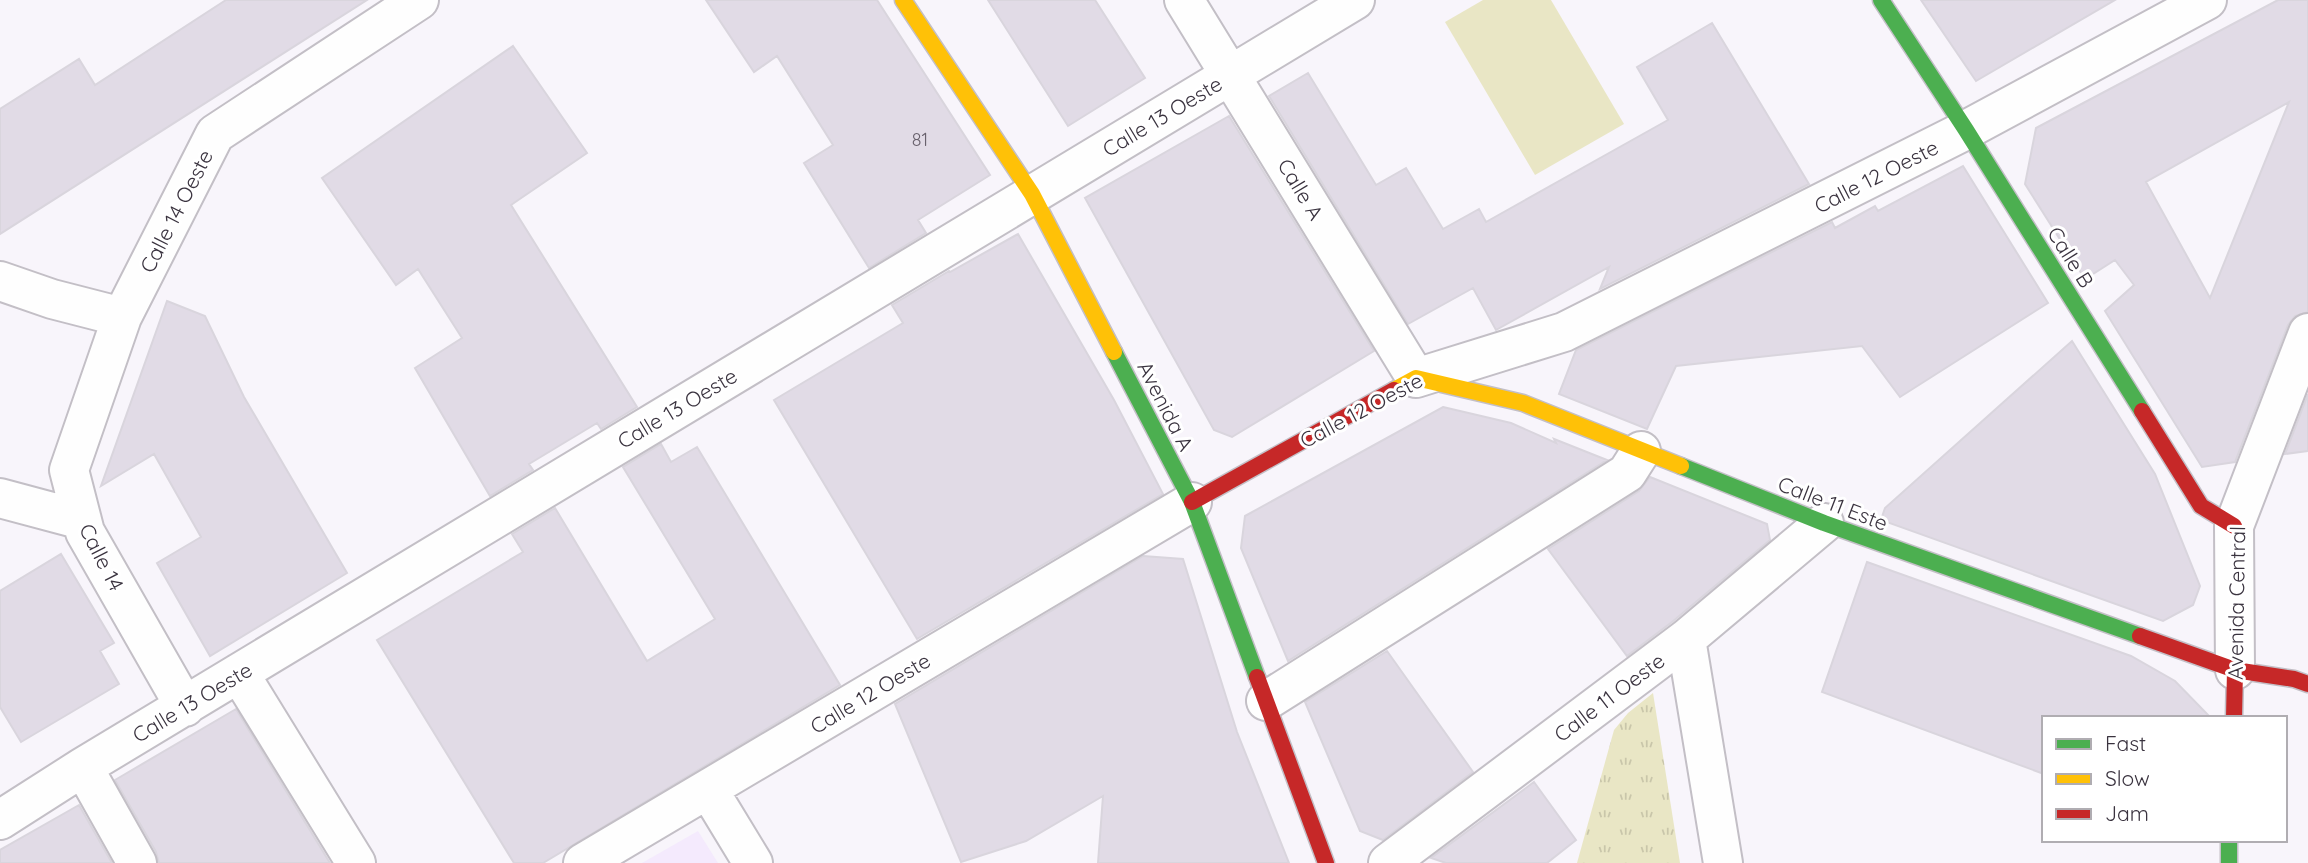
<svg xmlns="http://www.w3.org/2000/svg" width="2308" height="863" font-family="Quicksand,sans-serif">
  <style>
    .built { fill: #f4eafd }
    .grass { fill: #e9e6c5 }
    .park { fill: url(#park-tufts) }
    .building { fill: #e1dbe6; stroke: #d9d5dd; stroke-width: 2; fill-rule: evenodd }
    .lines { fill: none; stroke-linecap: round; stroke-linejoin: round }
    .street-casing { stroke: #c3bfc6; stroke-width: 42 }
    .fast-casing { stroke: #c3bfc6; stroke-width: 19 }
    .slow-casing { stroke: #c3bfc6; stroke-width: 19 }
    .jam-casing { stroke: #c3bfc6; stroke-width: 19 }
    .street { stroke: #fefefe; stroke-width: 38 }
    .fast { stroke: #4caf50; stroke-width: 16 }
    .slow { stroke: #ffc107; stroke-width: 16 }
    .jam { stroke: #c62828; stroke-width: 16 }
    .labels { text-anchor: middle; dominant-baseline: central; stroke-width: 6; stroke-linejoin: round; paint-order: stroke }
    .number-label { font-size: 18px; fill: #68616c }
    .street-label { font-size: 21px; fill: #3a333f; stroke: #fff }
  </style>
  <defs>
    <pattern id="park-tufts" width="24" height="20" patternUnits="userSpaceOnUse" patternTransform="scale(1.75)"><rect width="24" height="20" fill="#e9e6c5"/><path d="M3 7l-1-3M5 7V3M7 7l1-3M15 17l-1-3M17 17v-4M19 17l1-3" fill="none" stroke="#c9c6aa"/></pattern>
  </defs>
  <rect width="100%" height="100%" fill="#f8f5fb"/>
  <!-- built -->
  <path class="built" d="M698 831 718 863H642Z"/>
  <!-- grass -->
  <path class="grass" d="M1483 0H1551L1624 124 1535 175 1445 22Z"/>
  <!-- park -->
  <path class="park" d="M1653 693 1680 863H1577L1614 730 1628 713Z"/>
  <!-- building -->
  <path class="building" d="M226 0H367L0 234V109L79 59 95 85Z
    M706 0H877L990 175 918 220 926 233 869 268 804 163 833 145 777 56 754 72Z
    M988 0H1095L1145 78 1068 126Z
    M1921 0H2115L1976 81Z
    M2278 0H2308V312L2295 316 2288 325 2235 462 2202 467 2105 311 2134 285 2115 260 2085 279 2025 184 2036 128ZM2289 102 2210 298 2146 182Z
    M1712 23 1809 184 1600 289 1609 267 1496 330 1473 288 1408 324 1269 96 1308 73 1376 185 1406 168 1443 229 1479 209 1486 222 1668 120 1637 67Z
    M513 46 587 153 511 205 637 407 601 429 597 423 529 464 533 470 490 496 415 368 462 338 418 269 396 285 322 178Z
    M1229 116 1374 351 1232 437 1214 430 1085 198Z
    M1963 166 2048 303 1900 397 1862 346 1676 366 1647 429 1559 394 1576 350 1832 222 1835 228 1875 206 1878 211Z
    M1018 234 1114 400 1163 494 917 639 774 400 903 323 892 305 949 271 950 272Z
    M167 301 205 316 244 397 347 573 210 656 157 563 201 537 154 454 101 486Z
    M2072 341 2155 474 2200 586 2193 605 2163 621 1881 520 1885 508Z
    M2308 394V451L2285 454Z
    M1443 407 1511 423 1556 443 1554 439 1607 460 1288 661 1241 548 1245 516Z
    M661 444 671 462 697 447 840 685 543 863H514L377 640 523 552 512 534 555 508 647 661 715 619 623 467Z
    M1650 477 1767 524 1770 540 1672 622 1627 656 1548 549 1639 491Z
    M61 554 114 643 100 651 119 684 21 742 0 707V591Z
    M1143 556 1183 559 1237 732 1289 863H1098L1103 796 1026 841 961 862 895 704Z
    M1867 562 2131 656 2175 681 2211 718H2044V774L1822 692Z
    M1387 651 1473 772 1383 840 1360 831 1305 702Z
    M236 709 330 863H159L156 852 115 780Z
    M1534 782 1576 840 1547 863H1446L1431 858Z
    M79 805 112 863H0V850Z"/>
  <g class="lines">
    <!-- street casing -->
    <g class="street-casing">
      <path id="street" d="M1184 0 1416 378 1564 332 1966 130 2207 0
        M0 281 52 299 122 317
        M0 498 82 520
        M1686 639 1723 863
        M2235 670 2234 526 2308 333
        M239 673 356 863
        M1266 701 1627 473 1641 451
        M185 707 85 532 69 470 122 317 215 134 419 0
        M83 767 137 863
        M708 789 753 863
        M0 820 83 767 1355 0
        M583 863 1192 502
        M1388 863 1686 639 1824 523"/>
    </g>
    <!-- fast casing -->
    <g class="fast-casing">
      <path id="fast" d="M1881 0 1966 130 2142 411
        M1114 352 1192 502 1257 677
        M1681 466 1824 523 2140 636
        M2229 840V863"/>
    </g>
    <!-- slow casing -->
    <g class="slow-casing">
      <path id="slow" d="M903 0 1032 194 1114 352
        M1394 390 1416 378 1523 403 1681 466"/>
    </g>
    <!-- jam casing -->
    <g class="jam-casing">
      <path id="jam" d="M2142 411 2201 506 2234 526
        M1192 502 1394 390
        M2140 636 2235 670 2294 679 2308 684
        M1257 677 1326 863
        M2234 718 2235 670"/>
    </g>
    <!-- street -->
    <use href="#street" class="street"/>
    <!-- fast -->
    <use href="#fast" class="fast"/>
    <!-- slow -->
    <use href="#slow" class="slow"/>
    <!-- jam -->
    <use href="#jam" class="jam"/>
  </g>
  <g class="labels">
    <!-- number labels -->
    <g class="number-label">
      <text x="920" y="139">81</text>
    </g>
    <!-- street labels -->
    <g class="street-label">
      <text transform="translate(1162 116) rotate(-31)">Calle 13 Oeste</text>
      <text transform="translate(1876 176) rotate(-27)">Calle 12 Oeste</text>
      <text transform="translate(1301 189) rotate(59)">Calle A</text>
      <text transform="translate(176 211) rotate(-63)">Calle 14 Oeste</text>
      <text transform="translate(2071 257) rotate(58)">Calle B</text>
      <text transform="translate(1166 406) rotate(63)">Avenida A</text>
      <text transform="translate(677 408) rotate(-31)">Calle 13 Oeste</text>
      <text transform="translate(1361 410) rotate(-28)">Calle 12 Oeste</text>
      <text transform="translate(1833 503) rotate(21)">Calle 11 Este</text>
      <text transform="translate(102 557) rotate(63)">Calle 14</text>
      <text transform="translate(2236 603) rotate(-89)">Avenida Central</text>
      <text transform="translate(870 693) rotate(-31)">Calle 12 Oeste</text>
      <text transform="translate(1609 697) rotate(-37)">Calle 11 Oeste</text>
      <text transform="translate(192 702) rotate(-31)">Calle 13 Oeste</text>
    </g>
  </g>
  <!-- legend -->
  <rect x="2042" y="716" width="245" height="126" fill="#ffffff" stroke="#b0adb2" stroke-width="2"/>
  <rect x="2056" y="739" width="35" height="10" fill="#4caf50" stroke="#b0adb2" stroke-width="2"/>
  <text x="2105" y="751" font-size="21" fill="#3a333f">Fast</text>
  <rect x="2056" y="774" width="35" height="10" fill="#ffc107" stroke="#b0adb2" stroke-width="2"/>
  <text x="2105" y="786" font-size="21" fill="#3a333f">Slow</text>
  <rect x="2056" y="809" width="35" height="10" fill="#c62828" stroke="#b0adb2" stroke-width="2"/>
  <text x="2105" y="821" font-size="21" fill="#3a333f">Jam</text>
</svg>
